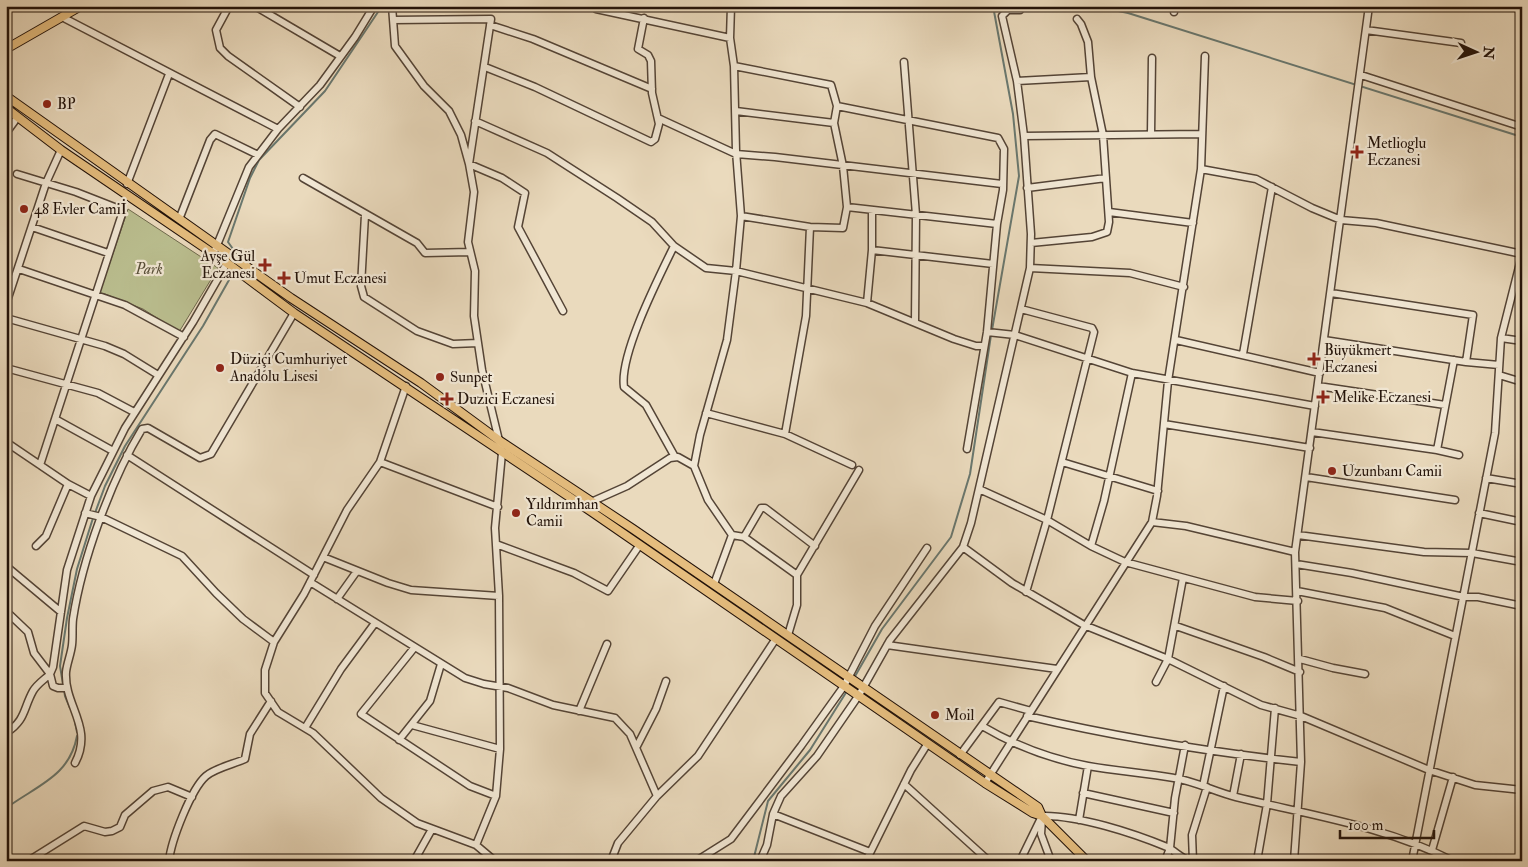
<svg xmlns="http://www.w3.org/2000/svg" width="1528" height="867" font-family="'IM FELL Double Pica',serif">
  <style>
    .green { fill: #babe8f; stroke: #6e684c }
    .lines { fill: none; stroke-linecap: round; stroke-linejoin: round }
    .stream { stroke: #69776e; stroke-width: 2 }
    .minor-casing { stroke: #544436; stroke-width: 9 }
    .major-casing { stroke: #221209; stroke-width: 10 }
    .minor { stroke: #f1e7d4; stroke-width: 6 }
    .major { stroke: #e5bd7e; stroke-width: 8 }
    .poi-dot { fill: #8f2418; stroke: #f1e7d4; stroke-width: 2 }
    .labels { text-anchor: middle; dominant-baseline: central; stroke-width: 4.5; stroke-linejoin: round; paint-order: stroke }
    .poi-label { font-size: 15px; fill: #221209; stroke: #f1e7d4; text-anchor: start }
    .park-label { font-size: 15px; font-style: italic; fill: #574e38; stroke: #f1e7d4 }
  </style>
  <rect width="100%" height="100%" fill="#eadabd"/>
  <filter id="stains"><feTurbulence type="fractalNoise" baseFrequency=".004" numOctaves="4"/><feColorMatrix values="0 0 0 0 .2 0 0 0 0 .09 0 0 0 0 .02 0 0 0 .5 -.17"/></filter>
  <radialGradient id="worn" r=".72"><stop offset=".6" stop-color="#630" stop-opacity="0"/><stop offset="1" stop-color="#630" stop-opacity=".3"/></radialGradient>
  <!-- green -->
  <path class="green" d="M128 209 218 268 179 332 143 309 100 292Z"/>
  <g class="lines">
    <!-- stream -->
    <path class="stream" d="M1094 6 1128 13 1522 137
      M233 249 228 242 250 178 259 160 325 91 382 6
      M992 330 1019 176 1013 114 993 6
      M95 513 105 486 125 446 203 326 229 280
      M854 678 882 629 951 537 970 474 991 335
      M70 708 65 696 60 666 67 618 77 569 93 518
      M75 722 77 732
      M12 804C41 784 70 774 77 736
      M753 861 768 801 810 750 847 691"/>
    <!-- minor casing -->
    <g class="minor-casing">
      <path id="minor" d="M229 6 216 30 220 48 228 56 300 107
        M255 6 340 56
        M392 6 395 46 424 86 449 111 461 135 469 164 474 192 468 242 475 271 474 316 482 370 502 453 495 528 499 596 500 749 496 796 476 845
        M731 6 730 38 734 66 736 151 741 216 736 271 727 340 700 435 694 466 708 500 732 535 744 537 797 575
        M596 9 730 38
        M1174 12V6
        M62 17 278 129
        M393 20 491 19 469 164 502 178 525 193 518 227 563 311
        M490 25 533 39 652 89
        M1366 30 1461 43
        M904 62 916 215 915 322
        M734 66 831 85 837 106 834 123 843 166 847 207 843 228 810 227 741 216
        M485 67 535 87 651 142 655 139 659 124 652 93 651 61 648 55 638 49 644 18
        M1361 75 1522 127
        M1017 81 1091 77
        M837 106 998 138 1004 149 1003 190 997 224 987 332 967 449
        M736 111 834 123
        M658 118 736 154 775 157 1002 184
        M475 121 547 153 617 198 652 222 674 246 706 268 736 271 867 303 954 339 976 346H984
        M6 133 17 118
        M1151 134 1152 58
        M1024 136 1202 134
        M1201 169 1256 179 1312 208 1341 220 1376 223 1522 254
        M17 174 76 192 122 210V214L40 465
        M303 178 417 243 425 253 470 252
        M127 184 169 74
        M1027 188 1106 178
        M847 207 997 224
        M1109 212 1193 223
        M365 215 361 286 364 297 417 331 453 344 478 343
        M180 217 210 140 215 134 258 155
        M32 227 108 253
        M1031 243 1092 237 1107 232 1109 222 1103 135 1091 77 1088 42 1081 24 1077 19
        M674 246C659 277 619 355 624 387L646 405 675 457
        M215 250 249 167 278 129 320 85 355 37 374 6
        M872 250 993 264
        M1030 268 1130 273 1184 287
        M19 269 125 305 184 337
        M1331 293 1473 315 1466 362
        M867 303 872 250V210
        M6 304 46 183 61 150
        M1021 309 1092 328 1094 332 1047 520 1026 592
        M6 318 105 346 124 354 158 375
        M987 332 1015 335 1132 373 1315 406
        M1501 338 1522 341
        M1176 340 1320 373
        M1324 340 1466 362 1499 365
        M1243 354 1272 187
        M6 368 98 393 134 412
        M1499 375 1522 382
        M406 386 380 462 347 510 304 594 274 642 265 670V693L278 712 313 733 381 798 417 823 476 845 495 861
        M1318 386 1445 405
        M706 413 785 434 852 465
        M55 419 113 451
        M1164 424 1310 448
        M1312 432 1437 450 1459 455
        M785 434 806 316 810 227
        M6 442 68 484 91 496
        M1437 450 1454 360
        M127 455 314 575
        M380 462 498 507
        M1062 462 1158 491
        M1306 477 1455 500
        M1486 478 1522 484
        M979 489 1047 520 1091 546 1125 562 1255 597 1298 601
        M591 502 627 486 670 458 678 457 694 466
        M85 513 101 517 182 556 216 593 243 619 274 642
        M1479 513 1522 522
        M1152 522 1186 526 1295 552
        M1298 535 1424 552 1472 553 1522 562
        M744 537 761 508H765L815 546
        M496 544 574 573 608 591 639 546
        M36 546 46 536 68 484
        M1091 546 1104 501 1132 373
        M963 547 1012 583 1084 625 1168 659 1261 705 1301 716 1429 770 1475 785 1522 790
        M323 557 388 583 411 590 499 596
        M1296 564 1352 573 1464 597H1478L1522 606
        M6 566 61 612
        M310 582 465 678 484 684 508 688 553 705 615 718 630 734 657 796
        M714 584 732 535
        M1297 591 1385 608 1455 636
        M337 599 357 571
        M1176 626 1264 657 1300 672
        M788 635 797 605V575L859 470
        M887 645 1057 669
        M414 648 361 714 470 786 496 796
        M1300 659 1333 668 1365 674
        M1156 682 1168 659 1183 578
        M66 688H58L53 686 50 674 53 667 67 570 91 496 125 428 193 322 227 263
        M579 711 607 644
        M1027 716C1117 737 1210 752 1301 762
        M412 725 500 749
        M982 726C1014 745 1051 759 1088 766 1116 771 1146 773 1174 778 1195 781 1215 792 1236 797 1309 815 1385 826 1453 861
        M305 728 341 669 375 623
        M6 733C26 720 23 709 33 691 37 684 45 679 50 674L34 653 28 632 8 613
        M399 740 430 701 441 664
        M637 746 656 709 666 681
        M960 755 999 702 1031 711
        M75 763C94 727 64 706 66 672 67 663 71 654 72 645 73 637 72 628 73 619 82 560 111 480 142 429L148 428 200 458 211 454 294 313
        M985 783 1152 522 1157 496 1168 381 1201 169 1205 56
        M904 784 989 861
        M1203 786 1224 686
        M1083 793 1174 813
        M1233 796 1241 754
        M773 814 870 852
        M1042 816C1078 815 1133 833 1167 847 1175 851 1181 858 1190 861
        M1042 819 1041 834 1051 861
        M1079 820 1088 766
        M1432 850 1453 777
        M28 861 84 826 105 832 112 831 120 827 125 815 153 791 168 787 192 797
        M169 861C171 841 191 789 206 776 215 768 234 764 245 759L250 734 271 701
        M414 861 432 829
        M611 861 618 843 657 796 698 756 775 640
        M696 861 731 839 801 746 844 686 875 626 927 548
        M760 861 767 845 773 814 781 796 817 756 859 695 890 640 963 547 971 523 1030 268 1031 234 1024 136 1017 81 1002 16 1008 10H1020
        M866 861 911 770 928 743
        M1020 861 1042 816
        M1165 861 1170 848 1175 798 1185 745
        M1193 861 1192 835 1207 787
        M1257 861 1267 804 1275 708
        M1294 861 1301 762 1295 552 1369 6
        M1412 861 1495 433 1501 338 1522 255"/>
    </g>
    <!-- major casing -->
    <g class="major-casing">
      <path id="major" d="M6 49 81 6
        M6 96 291 298 421 383 500 441 633 529 1038 807 1042 816 1087 861
        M6 108 61 150 227 263 294 313 592 512 985 783 1033 813 1042 816"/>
    </g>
    <!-- minor -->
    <use href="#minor" class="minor"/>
    <!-- major -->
    <use href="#major" class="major"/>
  </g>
  <!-- markers -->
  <g class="poi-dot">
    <circle cx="47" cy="104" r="5"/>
    <path d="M1354.5 144.5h5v5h5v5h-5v5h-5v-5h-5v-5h5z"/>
    <circle cx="24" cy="209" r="5"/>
    <path d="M262.5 257.5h5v5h5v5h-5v5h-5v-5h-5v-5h5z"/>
    <path d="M281.5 270.5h5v5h5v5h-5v5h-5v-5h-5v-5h5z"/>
    <path d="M1311.5 351.5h5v5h5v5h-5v5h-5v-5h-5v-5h5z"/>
    <circle cx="220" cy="368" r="5"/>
    <circle cx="440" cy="377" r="5"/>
    <path d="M1320.5 389.5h5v5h5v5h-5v5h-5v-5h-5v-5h5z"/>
    <path d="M444.5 391.5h5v5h5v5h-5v5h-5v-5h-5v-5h5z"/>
    <circle cx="1332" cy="471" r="5"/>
    <circle cx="516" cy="513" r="5"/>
    <circle cx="935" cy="715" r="5"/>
  </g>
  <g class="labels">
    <!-- poi labels -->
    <g class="poi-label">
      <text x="57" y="104">BP</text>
      <text x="1367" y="143">Metlioglu<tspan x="1367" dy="17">Eczanesi</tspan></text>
      <text x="34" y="209">48 Evler Camiİ</text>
      <text x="255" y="256" text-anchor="end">Ayşe Gül<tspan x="255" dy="17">Eczanesi</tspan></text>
      <text x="294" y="278">Umut Eczanesi</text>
      <text x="1324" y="350">Büyükmert<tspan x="1324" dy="17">Eczanesi</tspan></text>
      <text x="230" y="359">Düziçi Cumhuriyet<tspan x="230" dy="17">Anadolu Lisesi</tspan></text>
      <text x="450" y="377">Sunpet</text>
      <text x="1333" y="397">Melike Eczanesi</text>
      <text x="457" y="399">Duzici Eczanesi</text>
      <text x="1342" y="471">Uzunbanı Camii</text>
      <text x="526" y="504">Yıldırımhan<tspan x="526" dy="17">Camii</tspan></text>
      <text x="945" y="715">Moil</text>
    </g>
    <!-- park labels -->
    <g class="park-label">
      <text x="149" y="269">Park</text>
    </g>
  </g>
  <!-- margin -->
  <rect width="1528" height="867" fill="none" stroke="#eadabd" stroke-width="25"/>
  <rect x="8" y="8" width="1513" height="852" fill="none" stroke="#221209" stroke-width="2.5"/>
  <rect x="12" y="12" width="1503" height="842" fill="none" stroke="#221209"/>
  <!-- north arrow -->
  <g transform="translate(1476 52) rotate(93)" stroke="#f1e7d4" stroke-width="4" paint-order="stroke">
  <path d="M0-4L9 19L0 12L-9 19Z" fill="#221209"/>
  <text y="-8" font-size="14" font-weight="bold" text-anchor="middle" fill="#221209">N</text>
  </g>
  <!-- scale -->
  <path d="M1340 830v8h94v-8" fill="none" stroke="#221209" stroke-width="2.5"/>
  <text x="1348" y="830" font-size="15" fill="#221209" stroke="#f1e7d4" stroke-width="4" paint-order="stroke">100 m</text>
  <rect width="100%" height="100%" filter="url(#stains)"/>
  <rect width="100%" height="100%" fill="url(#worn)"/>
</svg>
